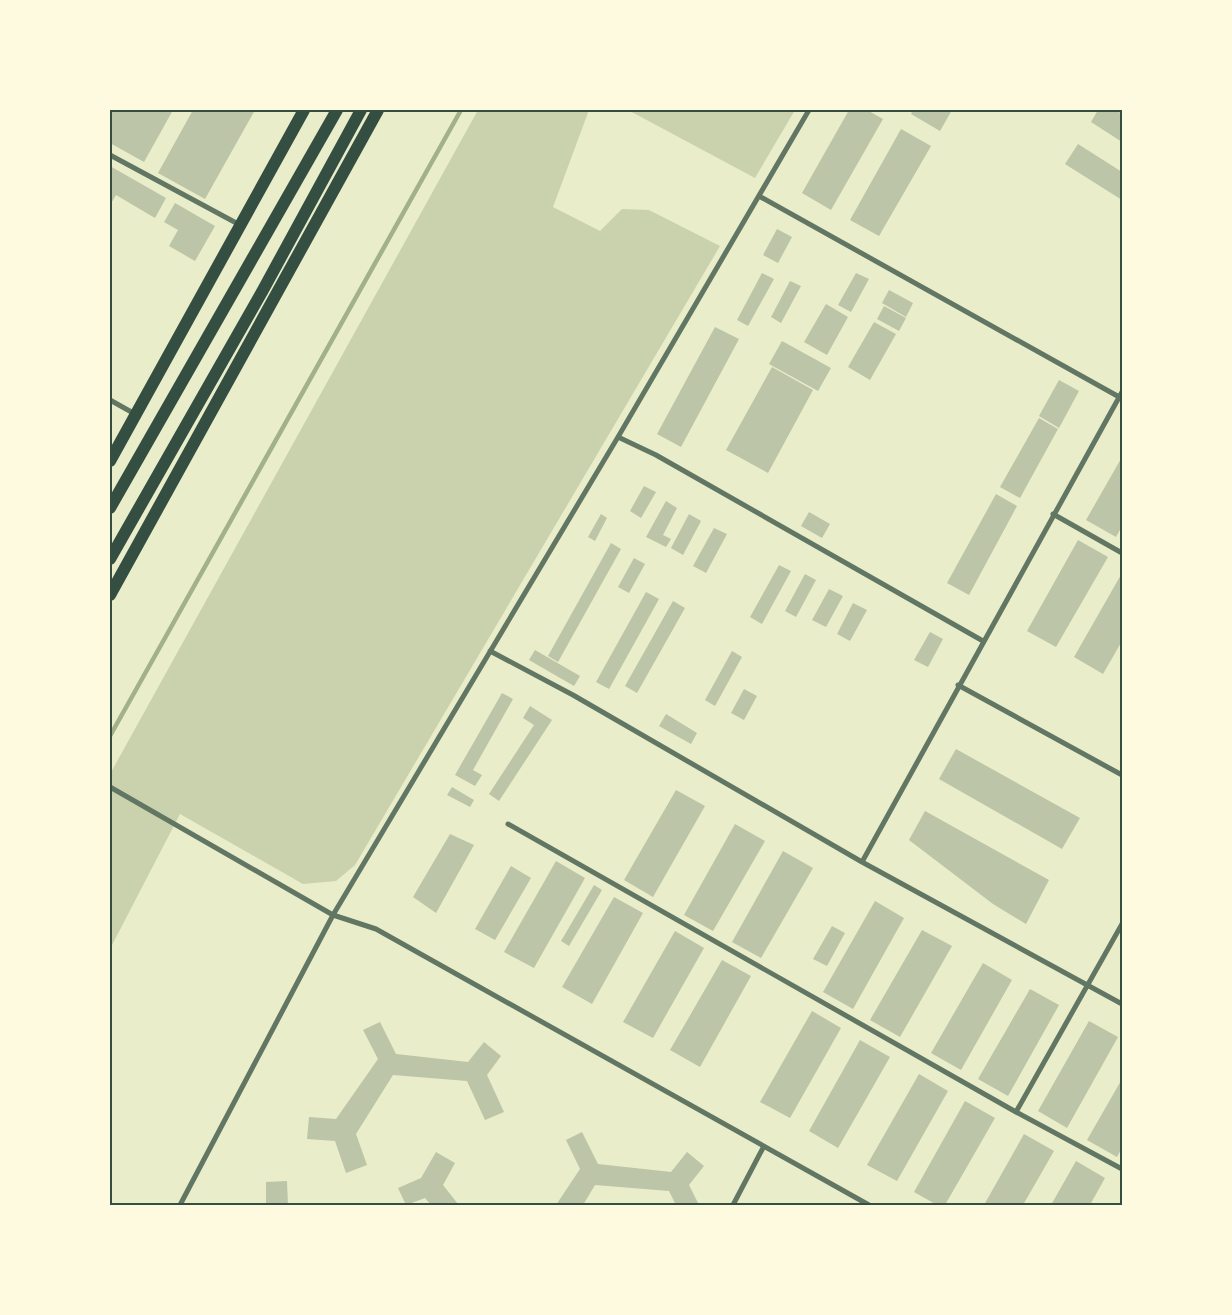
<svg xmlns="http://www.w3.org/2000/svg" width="1232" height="1315" font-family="Commissioner,sans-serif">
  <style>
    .green { fill: #cad2ad }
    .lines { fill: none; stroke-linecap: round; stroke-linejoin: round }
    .stream { stroke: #a3b18a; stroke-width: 4.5 }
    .building { fill: #bcc5a7 }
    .minor { stroke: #617663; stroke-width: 5 }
    .primary { stroke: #344e41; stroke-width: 12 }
    .trunk { stroke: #344e41; stroke-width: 12 }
    .neatline { fill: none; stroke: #344e41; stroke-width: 2 }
  </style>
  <rect width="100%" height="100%" fill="#e9edc9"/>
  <!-- green -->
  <path class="green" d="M478 110H589L553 207 600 231 622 209 649 210 720 246 355 865 336 881 303 884 180 814 110 949V774Z
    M628 110H795L755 178Z"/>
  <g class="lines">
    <!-- stream -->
    <path class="stream" d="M110 736 461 110"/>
  </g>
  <!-- building -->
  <path class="building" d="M110 110H173L144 162 110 143Z
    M193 110H255L205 199 158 173Z
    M849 110H867L883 119 831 210 802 193Z
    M913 110H952L940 131 911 114Z
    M1098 110H1116L1122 114V142L1091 122Z
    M901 129 931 146 879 236 850 220Z
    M1078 144 1122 172V200L1065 164Z
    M110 166 166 198 155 218 116 195 110 205Z
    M175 203 215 226 195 261 169 246 178 230 164 222Z
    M777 229 792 237 778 263 763 255Z
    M762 273 774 279 748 326 737 320Z
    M856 273 869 279 851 312 838 305Z
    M790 281 801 286 781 323 771 317Z
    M889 290 913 303 906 317 882 303Z
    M826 304 848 317 827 355 804 342Z
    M884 306 906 318 899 331 877 319Z
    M874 322 896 334 870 380 848 367Z
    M715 327 739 339 681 447 657 434Z
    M782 341 831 368 818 391 769 364Z
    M772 367 813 390 768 473 726 450Z
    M1059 380 1079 391 1059 428 1039 416Z
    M1039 418 1058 429 1020 498 1000 487Z
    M1122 457V526L1116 537 1086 520Z
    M644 486 656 492 641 518 630 511Z
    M996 494 1017 506 969 595 947 583Z
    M666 501 677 508 663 535 671 539 666 547 646 537Z
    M809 512 830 524 822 538 801 526Z
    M601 514 607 518 595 541 588 537Z
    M689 514 701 521 683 555 671 548Z
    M714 528 727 534 706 573 693 566Z
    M1078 540 1108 557 1056 647 1027 631Z
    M611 543 621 549 558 662 548 656Z
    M634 558 645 564 629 593 618 587Z
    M779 565 791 571 762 624 750 617Z
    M1122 573V641L1103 674 1074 657Z
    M805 574 816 580 796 617 785 611Z
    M829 589 843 596 826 627 812 620Z
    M646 592 659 599 609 689 596 682Z
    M673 601 685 608 637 693 625 686Z
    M853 603 867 610 850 641 837 634Z
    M930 632 943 639 928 667 914 660Z
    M535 650 580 676 574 686 529 660Z
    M732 651 742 657 715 706 705 700Z
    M744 689 757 696 744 720 731 713Z
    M502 693 513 699 473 770 482 775 475 786 455 775Z
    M530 706 552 720 499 801 489 794 534 725 523 718Z
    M666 714 697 733 691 744 659 726Z
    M956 749 1080 818 1062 849 939 779Z
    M452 787 474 800 470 807 447 795Z
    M676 790 705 806 653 897 624 880Z
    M925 811 1049 880 1026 924 993 904 909 840Z
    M735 824 765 841 713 931 684 915Z
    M450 834 474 845 436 913 413 897Z
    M783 851 813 868 761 958 732 942Z
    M556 861 585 878 534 968 504 952Z
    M511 866 531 878 495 940 475 929Z
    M594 885 602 890 569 946 561 941Z
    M614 897 643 913 592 1004 562 987Z
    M875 901 904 918 853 1009 823 992Z
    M832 926 845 933 827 966 813 959Z
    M922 930 952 946 900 1037 870 1020Z
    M675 931 704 948 653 1038 623 1022Z
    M722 960 751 976 700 1067 670 1050Z
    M983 963 1012 980 961 1070 931 1053Z
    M1030 989 1059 1005 1008 1096 978 1079Z
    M812 1011 841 1028 790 1118 760 1102Z
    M1089 1021 1118 1037 1067 1128 1038 1111Z
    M380 1022 396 1054 468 1062 484 1042 501 1056 487 1075 504 1112 485 1120 467 1081 393 1075 356 1134 367 1165 346 1173 335 1141 307 1139 309 1117 336 1119 378 1059 363 1030Z
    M860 1040 890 1057 838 1148 809 1131Z
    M919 1074 948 1091 897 1181 867 1165Z
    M1122 1079V1148L1117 1157 1087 1140Z
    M965 1101 995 1118 945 1205H937L914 1192Z
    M582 1132 598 1164 671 1172 687 1152 704 1166 689 1185 699 1205H676L669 1191 595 1185 583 1205H556L580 1169 566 1140Z
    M1024 1134 1054 1151 1023 1205H984Z
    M436 1152 455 1163 443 1185 458 1204 431 1205 425 1198 406 1205 398 1188 421 1178Z
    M1076 1161 1105 1178 1090 1205H1051Z
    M287 1181 288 1205H266V1182Z"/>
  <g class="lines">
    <!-- minor -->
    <path class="minor" d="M110 155 240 225
      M759 196 1121 398
      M110 400 135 414
      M618 437 656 455 983 641
      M1053 514 1122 553
      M490 651 573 695 862 862 1122 1004
      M958 685 1122 775
      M110 787 333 915 376 929 869 1205
      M508 824 1016 1112 1122 1169
      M862 862 1122 392
      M1016 1112 1122 924
      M180 1205 333 915 618 437 809 110
      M733 1205 764 1146"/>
    <!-- primary -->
    <path class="primary" d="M110 461 304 110
      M110 595 378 110"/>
    <!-- trunk -->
    <path class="trunk" d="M110 508 337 110
      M110 559 263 290 361 110"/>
  </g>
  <!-- border -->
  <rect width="1232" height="1315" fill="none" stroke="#fefae0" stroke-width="222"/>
  <rect x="111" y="111" width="1010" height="1093" class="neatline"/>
</svg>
